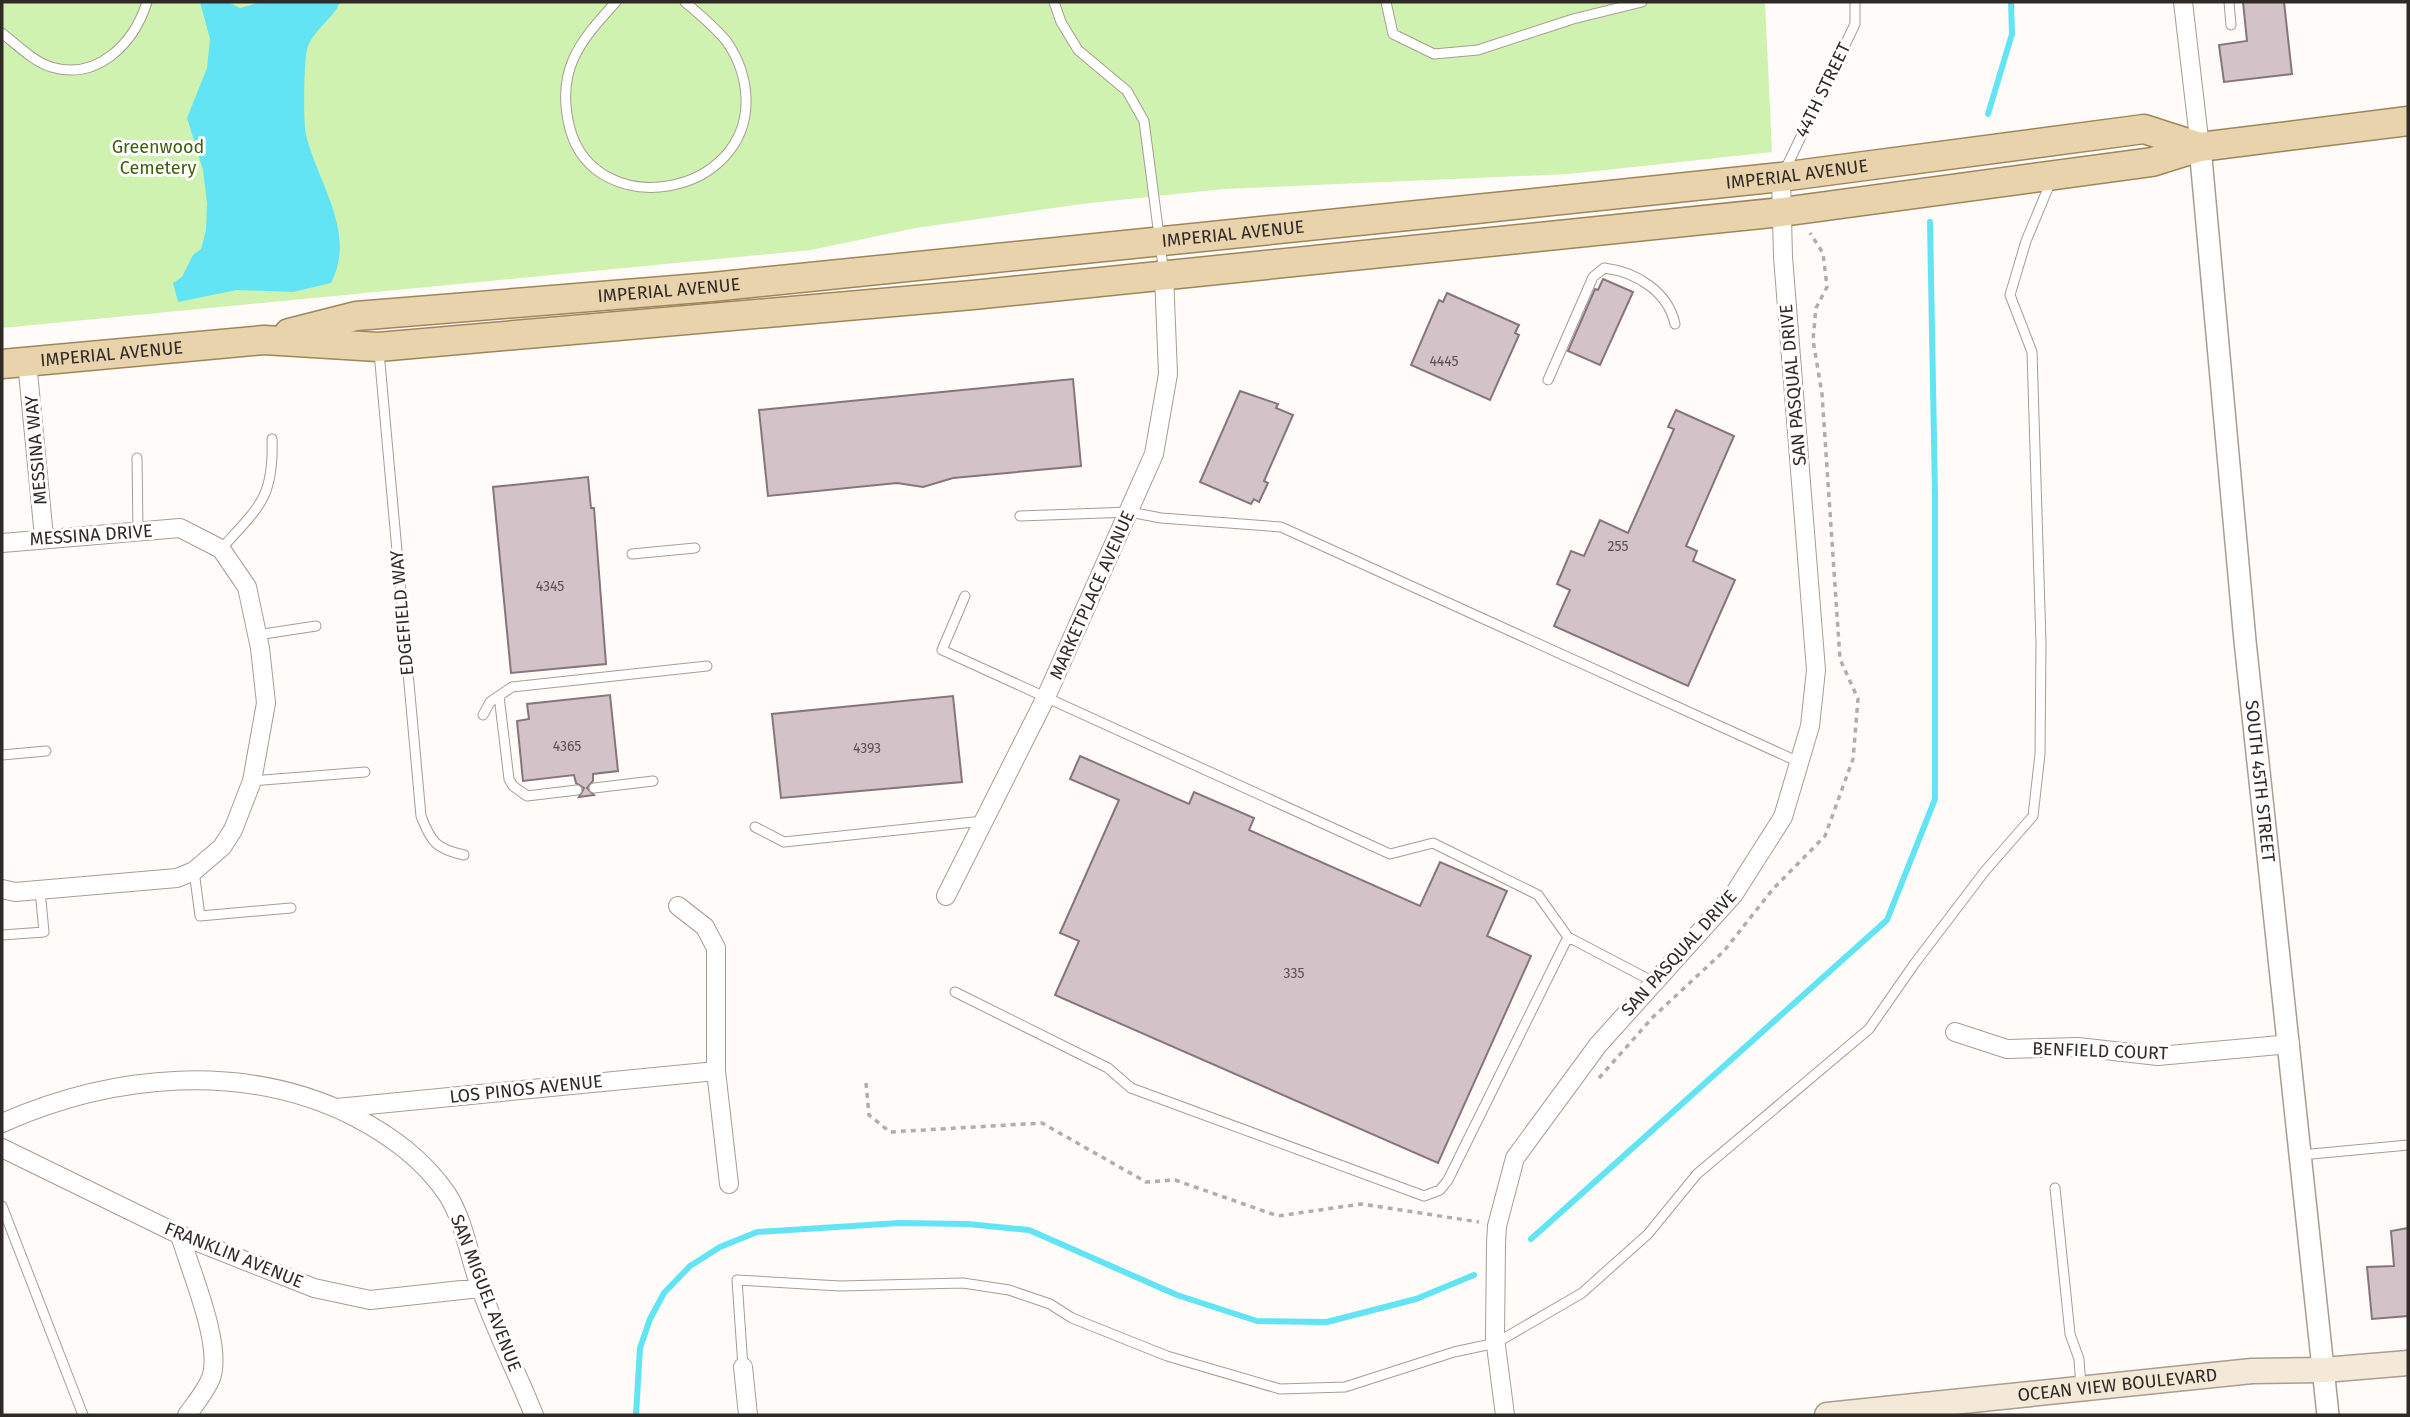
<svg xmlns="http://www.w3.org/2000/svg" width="2410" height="1417" font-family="'Fira Sans',sans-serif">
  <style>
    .green { fill: #d0f2b1 }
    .water { fill: #62e4f5 }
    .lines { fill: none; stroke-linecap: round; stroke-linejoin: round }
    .stream { stroke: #62e4f5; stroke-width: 6 }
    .building { fill: #d4c2c9; stroke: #86757c; stroke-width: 2 }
    .service-casing { stroke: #aa9c91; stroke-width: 11 }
    .minor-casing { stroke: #aa9c91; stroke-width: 20 }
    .tertiary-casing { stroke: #aa9c91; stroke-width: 24 }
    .secondary-casing { stroke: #aa9c91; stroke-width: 27 }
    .primary-casing { stroke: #9f855a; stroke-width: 31 }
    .path { stroke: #b1adaa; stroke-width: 3.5; stroke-dasharray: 5 5; stroke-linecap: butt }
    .service { stroke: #fff; stroke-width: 9 }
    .minor { stroke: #fff; stroke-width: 18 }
    .tertiary { stroke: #fff; stroke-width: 21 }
    .secondary { stroke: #f4e9d6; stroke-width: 24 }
    .primary { stroke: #e9d3ad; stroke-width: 28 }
    .labels { text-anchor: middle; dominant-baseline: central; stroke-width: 6; stroke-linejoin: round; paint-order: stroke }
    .number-label { font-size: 14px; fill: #59504f }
    .street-label { font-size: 18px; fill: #302a26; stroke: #fff }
    .park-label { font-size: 18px; fill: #3d6008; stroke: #fff }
  </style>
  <rect width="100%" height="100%" fill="#fefbf8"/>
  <!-- green -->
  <path class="green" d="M2 2H1765L1772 152 1569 174 1224 189 1081 204 916 228 811 250 2 328Z"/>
  <!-- water -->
  <path class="water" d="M200 2H228L240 8 261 2H340C333 20 312 30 307 50 304 61 303 123 306 135 318 183 357 233 331 283L293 292 237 290 178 302 173 283 182 277 193 255 201 249 206 230 207 203 203 170 187 118 207 68 210 39Z"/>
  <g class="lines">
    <!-- stream -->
    <path class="stream" d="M1988 114 2012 34 2011 2
      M1531 1239 1887 920 1935 799V494L1930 222
      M636 1415 640 1348 650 1319 664 1293 690 1266 720 1247 757 1232 899 1223 968 1224 1029 1230 1177 1295 1257 1321 1327 1322 1416 1299 1474 1275"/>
  </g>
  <!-- building -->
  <path class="building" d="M2243 2H2284L2292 74 2224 82 2219 45 2247 41Z
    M1603 279 1633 292 1600 365 1568 351 1595 289 1598 290Z
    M1447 293 1519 325 1515 333 1519 335 1490 400 1411 365 1439 300 1443 302Z
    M1073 379 1081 466 953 478 923 487 897 483 768 496 759 410Z
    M1240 391 1278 404 1276 408 1293 415 1264 481 1268 483 1259 502 1254 499 1251 504 1200 482Z
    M1676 410 1734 436 1686 546 1697 551 1693 561 1735 580 1688 686 1554 626 1570 590 1557 584 1571 551 1584 556 1600 520 1628 533 1674 429 1668 427Z
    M588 477 591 508H594L606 664 511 673 493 487Z
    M610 695 618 771 593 774V781L587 788 594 795 579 797 584 788 576 783 574 775 523 781 517 721 529 719 527 704Z
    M953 696 962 782 781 798 772 714Z
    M1080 756 1189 804 1194 792 1254 818 1249 830 1420 906 1440 862 1507 891 1487 936 1531 956 1438 1163 1055 995 1079 941 1060 933 1119 800 1070 779Z
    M2408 1228V1316L2372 1319 2367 1267 2394 1266 2391 1231Z"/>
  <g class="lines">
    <!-- service casing -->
    <g class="service-casing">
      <path id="service" d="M616 2C579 42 555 71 570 129 596 223 750 197 746 97 745 78 738 58 727 42 715 27 699 14 685 2
        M1054 2 1061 22 1078 50 1127 91 1144 121 1164 274
        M1386 2 1393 34 1434 54 1478 50 1573 19 1642 2
        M2229 2 2231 25
        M2 33C16 44 34 62 51 67 98 81 134 43 147 2
        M1784 172 1855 24V2
        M379 352 421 816C431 842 436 849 464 855
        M1548 380 1593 277 1604 268C1637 272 1668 292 1675 324
        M137 458 138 531
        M1020 516 1130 512 1161 518 1281 527 1799 762
        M221 549C259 507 274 498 272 439
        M632 554 695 548
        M965 596 942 650 1390 854 1433 843 1538 895 1568 937 1652 981
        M257 635 316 626
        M499 696 509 779 513 786 527 796 577 790
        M483 715 490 702 512 687 707 666
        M2 755 46 751
        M252 781 365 772
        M594 788 653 781
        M755 827 784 842 983 821
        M194 871 200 916 291 908
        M2 935 44 932 40 890
        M955 992 1108 1068 1131 1088 1424 1196 1440 1190 1448 1180 1568 937
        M2301 1155 2408 1145
        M2055 1188 2070 1334 2079 1359 2081 1387
        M2 1206 83 1415
        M743 1367 737 1280 840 1286 963 1283 1009 1290 1050 1304 1072 1318 1167 1356 1280 1389 1345 1387 1454 1352 1496 1343 1582 1293 1648 1234 1697 1174 1869 1029 1915 963 1985 871 2033 816 2040 754 2041 643 2032 352 2010 295 2026 241 2051 181"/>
    </g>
    <!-- minor casing -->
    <g class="minor-casing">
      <path id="minor" d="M2183 2 2200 147
        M27 362 44 537
        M2 543 180 528 221 549 247 587 260 648 266 703 252 781 233 830 222 847 194 871 177 878 15 892 2 889
        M946 896 1046 697 1154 454 1168 374 1164 275
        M678 906 705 927 716 948V1071L729 1184
        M1955 1032 2007 1049 2078 1047 2158 1056 2290 1044
        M337 1108 716 1071
        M2 1123C113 1074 244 1061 355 1117 391 1136 423 1159 447 1194 465 1222 469 1258 481 1289 496 1331 517 1373 534 1415
        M2 1148 180 1235 314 1288 370 1300 480 1288
        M180 1235C190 1270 223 1345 211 1378 206 1391 195 1404 187 1415
        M743 1367 748 1415
        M1505 1415 1495 1338 1496 1244 1497 1226 1515 1158 1598 1045 1734 894 1783 817 1810 726 1816 670 1783 257 1781 177"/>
    </g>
    <!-- tertiary casing -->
    <g class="tertiary-casing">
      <g id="tertiary">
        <path id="s1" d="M2200 147 2245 641 2328 1415"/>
      </g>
    </g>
    <!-- secondary casing -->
    <g class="secondary-casing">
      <g id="secondary">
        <path id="s2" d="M1827 1415 2252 1371 2324 1370 2408 1363"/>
      </g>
    </g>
    <!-- primary casing -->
    <g class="primary-casing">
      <g id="primary">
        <path id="s3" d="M289 333 356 316 712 287 1476 209 1781 177 2144 129 2200 147"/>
        <path id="s4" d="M2 364 264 340 378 347 973 295 1782 212 2152 162 2200 147 2408 121"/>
      </g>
    </g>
    <!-- path -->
    <path class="path" d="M1599 1078 1653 1017 1724 951 1773 889 1825 836 1853 759 1858 699 1840 659 1822 394 1813 340 1816 308 1827 287 1823 253 1810 233
      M866 1083 869 1115 890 1132 1042 1123 1146 1182 1175 1180 1278 1216 1361 1204 1479 1222"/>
    <!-- service -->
    <use href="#service" class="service"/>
    <!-- minor -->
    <use href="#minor" class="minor"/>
    <!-- tertiary -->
    <use href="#tertiary" class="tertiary"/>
    <!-- secondary -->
    <use href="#secondary" class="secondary"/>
    <!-- primary -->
    <use href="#primary" class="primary"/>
  </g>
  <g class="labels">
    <!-- number labels -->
    <g class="number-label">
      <text x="1444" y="361">4445</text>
      <text x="1618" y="546">255</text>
      <text x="550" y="586">4345</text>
      <text x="567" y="746">4365</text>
      <text x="867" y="748">4393</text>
      <text x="1294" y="973">335</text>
    </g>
    <!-- street labels -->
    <g class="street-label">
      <text transform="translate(1823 90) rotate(-64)">44TH STREET</text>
      <text stroke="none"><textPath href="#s3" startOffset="1517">IMPERIAL AVENUE</textPath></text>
      <text stroke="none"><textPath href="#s3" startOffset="950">IMPERIAL AVENUE</textPath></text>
      <text stroke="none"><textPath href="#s3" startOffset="383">IMPERIAL AVENUE</textPath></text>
      <text stroke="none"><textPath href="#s4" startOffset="110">IMPERIAL AVENUE</textPath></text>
      <text transform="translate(1793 385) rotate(-95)">SAN PASQUAL DRIVE</text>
      <text transform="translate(36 450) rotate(-95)">MESSINA WAY</text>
      <text transform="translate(91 535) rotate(-4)">MESSINA DRIVE</text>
      <text transform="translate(1092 595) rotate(-66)">MARKETPLACE AVENUE</text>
      <text transform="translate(402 613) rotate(-95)">EDGEFIELD WAY</text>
      <text stroke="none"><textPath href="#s1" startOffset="637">SOUTH 45TH STREET</textPath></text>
      <text transform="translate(1679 953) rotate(-48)">SAN PASQUAL DRIVE</text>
      <text transform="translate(2100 1051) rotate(2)">BENFIELD COURT</text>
      <text transform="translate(526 1089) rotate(-6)">LOS PINOS AVENUE</text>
      <text transform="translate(234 1255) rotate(22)">FRANKLIN AVENUE</text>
      <text transform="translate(486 1293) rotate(69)">SAN MIGUEL AVENUE</text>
      <text stroke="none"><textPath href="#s2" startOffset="292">OCEAN VIEW BOULEVARD</textPath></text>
    </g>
    <!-- park labels -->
    <g class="park-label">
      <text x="158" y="147">Greenwood<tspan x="158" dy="21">Cemetery</tspan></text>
    </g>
  </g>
  <!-- border -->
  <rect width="2410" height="1417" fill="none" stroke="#302a26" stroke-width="7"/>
</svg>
